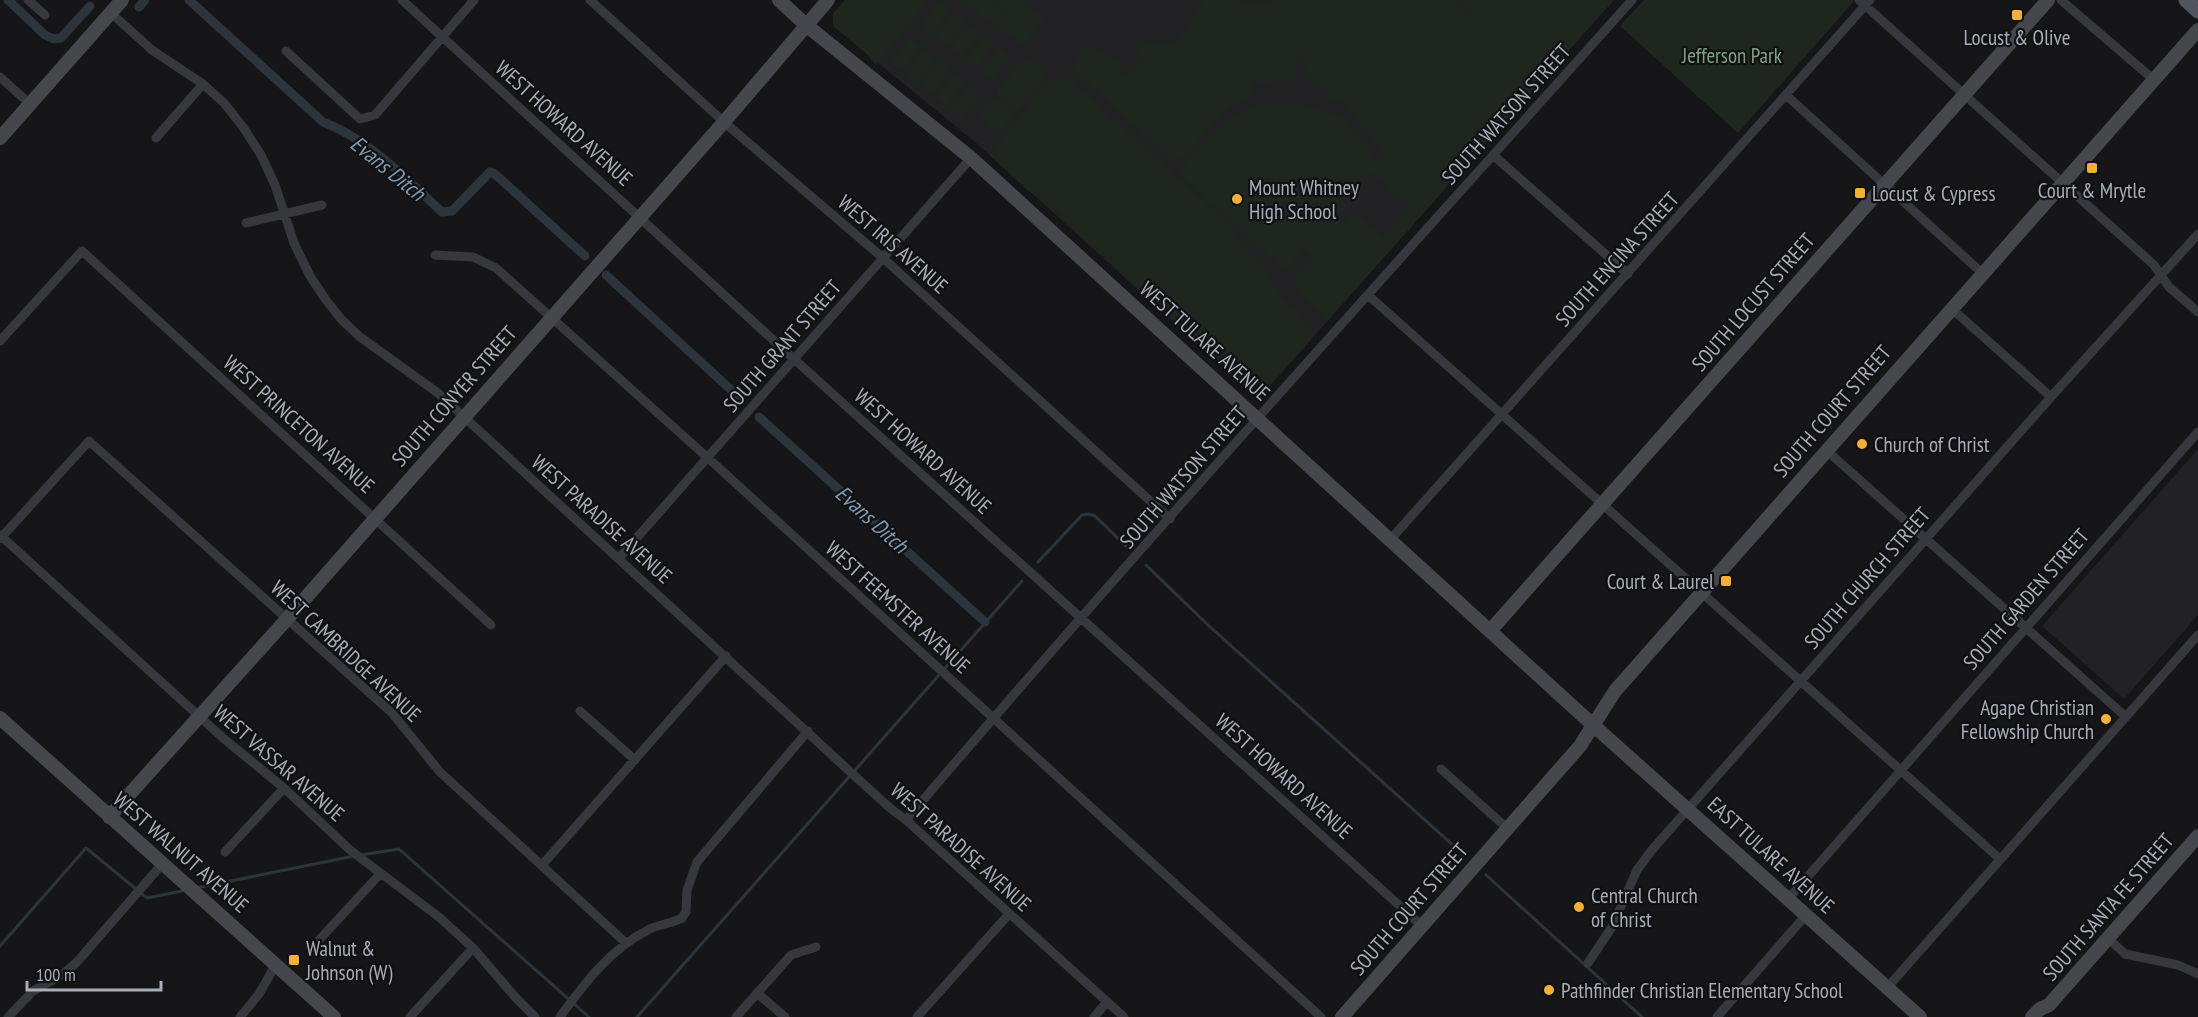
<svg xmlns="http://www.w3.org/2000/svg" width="2198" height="1017" font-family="'PT Sans Narrow',sans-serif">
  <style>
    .built { fill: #222225 }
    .green { fill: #1e261f; fill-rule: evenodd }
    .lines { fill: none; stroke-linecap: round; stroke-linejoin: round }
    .stream { stroke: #2c353c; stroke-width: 3 }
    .canal { stroke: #2c353c; stroke-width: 9 }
    .street { stroke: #37383d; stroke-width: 9 }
    .secondary { stroke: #45474d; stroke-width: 14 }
    .primary { stroke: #53555c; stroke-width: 15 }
    .poi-dot { fill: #f2b134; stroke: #111113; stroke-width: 2 }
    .labels { text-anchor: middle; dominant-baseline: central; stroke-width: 4.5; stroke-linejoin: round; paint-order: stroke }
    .poi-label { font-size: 21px; fill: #a8adb8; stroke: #111113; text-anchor: start }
    .park-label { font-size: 21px; fill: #7fa381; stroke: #111113 }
    .street-label { font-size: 21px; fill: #a8adb8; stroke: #111113 }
    .water-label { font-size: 22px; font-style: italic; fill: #7f9bb3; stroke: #111113 }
  </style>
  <rect width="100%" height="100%" fill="#161618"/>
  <!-- built -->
  <path class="built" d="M845 0H1612L1263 394 1254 395 981 147 833 26V14Z
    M2198 449V615L2124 699 2042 626Z"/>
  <!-- green -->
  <path class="green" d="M845 0H928L876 65 867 54 833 26V14Z
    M940 0 951 9 932 34 920 25Z
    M960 0H989L1033 32 992 0H1020L1045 17 1024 46Z
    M1204 0H1239L1247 4 1272 2 1275 0H1454L1491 30 1459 0H1614L1328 320 1295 289 1294 278 1312 257 1304 250 1290 267H1281L1177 173 1222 123 1258 103 1294 102 1342 116 1379 162 1384 155 1342 101 1327 99 1328 92 1305 72 1304 56H1296L1297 75 1291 82 1252 83V97L1230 106 1183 158 1181 157 1175 163 1071 68 1086 43 1122 64 1120 73 1123 75 1146 60 1135 53 1141 43 1177 42ZM1371 173 1410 206 1384 237 1354 210 1340 226 1332 219Z
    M1644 0H1853L1854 1 1738 133 1620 26Z
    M955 12 966 21 947 46 935 36Z
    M970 23 981 33 962 57 950 48Z
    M985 35 996 44 976 69 965 60Z
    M910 37 922 46 902 71 890 62Z
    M1000 47 1011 56 991 81 980 72Z
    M925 49 936 58 917 83 905 74Z
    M1025 56 1048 73 1018 111 995 93Z
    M940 61 951 70 932 95 920 86Z
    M955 73 966 82 946 107 935 98Z
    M1065 75 1238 232 1234 237 1264 266 1281 296 1306 319 1303 323 1315 334 1262 394H1255L1249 391 1035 192 1032 194 989 155 1045 84Z
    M970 85 981 94 961 119 950 110Z
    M998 97 1017 112 1000 133 978 115 991 100 994 102Z"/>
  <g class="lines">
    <!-- stream -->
    <path class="stream" d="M1038 562 1082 515 1089 514 1095 516 1126 546
      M1146 565 1209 626 1465 856
      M361 855 399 849 589 1017
      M1486 875 1642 1017
      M196 888 354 856
      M0 946 86 848 147 898 187 890
      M637 1017 1022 581"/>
    <!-- canal -->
    <path class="canal" d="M8 0 45 35 54 39 61 38 90 6
      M189 0 323 122C370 140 406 179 442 212L452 211 490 172 495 174 585 256
      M139 7 145 0
      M606 275 741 399
      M759 417 985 622"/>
    <!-- street -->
    <path class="street" d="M28 0 45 15
      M402 0 794 359 1422 926
      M590 0 724 122 883 258 1170 519
      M1859 0 2154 265 2169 287 2198 312
      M2061 0 2153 79
      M111 13 152 50 203 84 224 103 243 127 261 155 275 185 294 243 310 276 326 300 341 319 360 337 438 393 857 778 890 808 906 820 1124 1017
      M286 51 360 119 375 115 474 0
      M0 77 30 104
      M1786 95 1982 273
      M156 138 203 84
      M1493 155 1628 274
      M246 223 322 205
      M435 255 473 257 496 268 708 458 1321 1017
      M1368 295 2000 859
      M1951 308 2051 397
      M0 341 82 251 491 625
      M1826 450 2126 717
      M0 535 223 738 284 788 350 850 439 917 473 948 516 998 535 1017
      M0 539 89 441 392 713 440 772 626 943
      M1390 540 1870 0
      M619 558 971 158
      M580 711 635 760
      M1441 769 1508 829
      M906 820C1143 542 1389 272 1632 0
      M225 852 284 788
      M542 865 726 656
      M1788 899 2198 432
      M2108 938 2125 954 2178 965 2198 974
      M320 939 380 874
      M1588 963 1612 927 1637 870 1651 851 2051 397 2198 234
      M1887 988 2198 635
      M757 993 785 1017
      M8 1017 33 991 62 975 77 962 163 863
      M240 1017 259 994 276 964
      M410 1017 473 948
      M560 1017C584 984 610 949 648 930 659 924 671 924 682 918L686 912 687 890 697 862 808 731
      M736 1017 791 955 816 947
      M917 1017 1009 914
      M1094 1017 1107 1002
      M1717 1017 1806 915"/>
    <!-- secondary -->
    <path class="secondary" d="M779 0 806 25 971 158 1593 725 1920 1017
      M0 138 122 0
      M1490 631 2048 0
      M0 718 334 1017
      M109 817 287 619 724 122 828 0
      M1342 1017 1580 746 1615 691 2198 30
      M2032 1017 2040 1009 2049 1005 2198 836"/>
    <!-- primary -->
    <path class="primary" d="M2186 0 2198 11"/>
  </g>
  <!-- markers -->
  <g class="poi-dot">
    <rect x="2011" y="9" width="12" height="12" rx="3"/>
    <rect x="2086" y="162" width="12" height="12" rx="3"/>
    <rect x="1854" y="187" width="12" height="12" rx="3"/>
    <circle cx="1237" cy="199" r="6"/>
    <circle cx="1862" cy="444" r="6"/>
    <rect x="1720" y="575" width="12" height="12" rx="3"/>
    <circle cx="2106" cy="719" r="6"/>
    <circle cx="1579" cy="907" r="6"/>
    <rect x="288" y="954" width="12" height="12" rx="3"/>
    <circle cx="1549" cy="990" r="6"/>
  </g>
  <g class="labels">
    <!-- poi labels -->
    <g class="poi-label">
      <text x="2017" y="37" text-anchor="middle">Locust &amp; Olive</text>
      <text x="1249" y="187">Mount Whitney<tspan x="1249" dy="24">High School</tspan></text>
      <text x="2092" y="190" text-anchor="middle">Court &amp; Mrytle</text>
      <text x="1872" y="193">Locust &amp; Cypress</text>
      <text x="1874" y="444">Church of Christ</text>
      <text x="1714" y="581" text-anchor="end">Court &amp; Laurel</text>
      <text x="2094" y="707" text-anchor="end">Agape Christian<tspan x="2094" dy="24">Fellowship Church</tspan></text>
      <text x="1591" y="895">Central Church<tspan x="1591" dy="24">of Christ</tspan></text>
      <text x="306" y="948">Walnut &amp;<tspan x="306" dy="24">Johnson (W)</tspan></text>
      <text x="1561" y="990">Pathfinder Christian Elementary School</text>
    </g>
    <!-- park labels -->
    <g class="park-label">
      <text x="1732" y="55">Jefferson Park</text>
    </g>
    <!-- street labels -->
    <g class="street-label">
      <text transform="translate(1506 114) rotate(-48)">SOUTH WATSON STREET</text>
      <text transform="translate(564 123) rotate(42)">WEST HOWARD AVENUE</text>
      <text transform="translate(893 244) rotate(41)">WEST IRIS AVENUE</text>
      <text transform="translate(1617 259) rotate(-48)">SOUTH ENCINA STREET</text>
      <text transform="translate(1753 302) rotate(-49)">SOUTH LOCUST STREET</text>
      <text transform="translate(1205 341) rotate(42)">WEST TULARE AVENUE</text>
      <text transform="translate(782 346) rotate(-49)">SOUTH GRANT STREET</text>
      <text transform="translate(454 396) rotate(-49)">SOUTH CONYER STREET</text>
      <text transform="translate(1832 411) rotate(-49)">SOUTH COURT STREET</text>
      <text transform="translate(299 424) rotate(42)">WEST PRINCETON AVENUE</text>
      <text transform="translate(923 451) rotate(42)">WEST HOWARD AVENUE</text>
      <text transform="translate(1183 477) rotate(-49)">SOUTH WATSON STREET</text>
      <text transform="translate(602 519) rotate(42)">WEST PARADISE AVENUE</text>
      <text transform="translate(1867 578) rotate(-49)">SOUTH CHURCH STREET</text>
      <text transform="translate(2026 599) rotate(-49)">SOUTH GARDEN STREET</text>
      <text transform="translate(898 607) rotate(42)">WEST FEEMSTER AVENUE</text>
      <text transform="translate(346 651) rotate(43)">WEST CAMBRIDGE AVENUE</text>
      <text transform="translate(279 763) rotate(41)">WEST VASSAR AVENUE</text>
      <text transform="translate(1284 776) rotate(42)">WEST HOWARD AVENUE</text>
      <text transform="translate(961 847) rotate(42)">WEST PARADISE AVENUE</text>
      <text transform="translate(181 852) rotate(41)">WEST WALNUT AVENUE</text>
      <text transform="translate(1771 855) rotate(42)">EAST TULARE AVENUE</text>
      <text transform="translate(2108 907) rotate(-49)">SOUTH SANTA FE STREET</text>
      <text transform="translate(1409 909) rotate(-49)">SOUTH COURT STREET</text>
    </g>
    <!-- water labels -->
    <g class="water-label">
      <text transform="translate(388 168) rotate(39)">Evans Ditch</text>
      <text transform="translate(872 519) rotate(42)">Evans Ditch</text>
    </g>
  </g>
  <!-- scale -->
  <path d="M27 981v9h134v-9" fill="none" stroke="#a8adb8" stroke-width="3"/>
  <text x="36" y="981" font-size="18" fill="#a8adb8" stroke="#111113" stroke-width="4.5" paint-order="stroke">100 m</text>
</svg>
